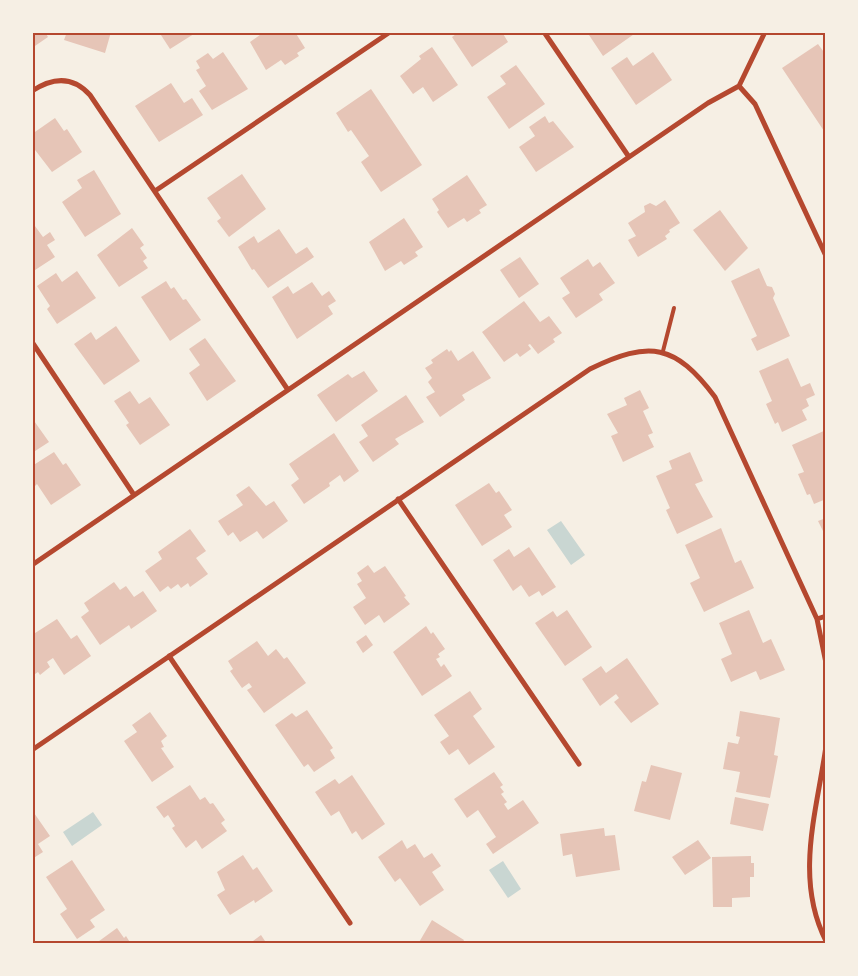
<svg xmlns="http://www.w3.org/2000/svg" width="858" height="976" font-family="Rubik,sans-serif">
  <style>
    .water { fill: #c9d6d2 }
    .building { fill: #e6c5b7 }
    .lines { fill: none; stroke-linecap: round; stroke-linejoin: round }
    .service { stroke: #b5482f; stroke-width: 4 }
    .minor { stroke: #b5482f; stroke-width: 5 }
    .neatline { fill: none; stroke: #b5482f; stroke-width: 2 }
  </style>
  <rect width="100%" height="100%" fill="#f6efe4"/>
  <!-- water -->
  <path class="water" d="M561 521 585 555 571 565 547 530Z
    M93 812 102 825 72 846 63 832Z
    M503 861 521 889 508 898 489 870Z"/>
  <!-- building -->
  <path class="building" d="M32 32H45L48 37 32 48Z
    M67 32H111L105 53 64 40Z
    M159 32H197L170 49Z
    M264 32H295L305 48 297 53 299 56 285 65 281 60 266 70 250 42Z
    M459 32H502L508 42 472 67 452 37Z
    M587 32H637L603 56Z
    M818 44 826 55V134L782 68Z
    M432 47 458 85 433 102 423 87 413 94 400 76 421 59 419 56Z
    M223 52 248 89 212 110 199 91 206 86 196 70 200 68 196 61 208 53 213 59Z
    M653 52 672 80 636 105 611 68 627 57 633 66Z
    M516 65 545 104 509 129 487 97 506 84 500 76Z
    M171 83 184 103 192 98 203 115 159 142 135 106Z
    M371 89 422 165 381 192 361 162 369 156 351 130 348 132 336 113Z
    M545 116 549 123 553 121 574 147 536 172 519 147 535 136 529 127Z
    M55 118 64 131 67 129 82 152 52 172 32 146V134Z
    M94 170 121 214 85 237 62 202 82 188 77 180Z
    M242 174 266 209 229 237 217 221 221 218 207 198Z
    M467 175 487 205 479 210 481 213 467 222 464 218 448 228 437 212 439 210 432 199Z
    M665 200 680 223 669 230 670 232 665 236 667 239 638 257 628 240 636 236 628 223 645 212 644 206 650 203 656 206Z
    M720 210 748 248 725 271 693 230Z
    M404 218 423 247 415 252 418 256 404 265 401 261 385 271 369 242Z
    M32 222 43 237 50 232 55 240 47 245 55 257 32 272Z
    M132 228 144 245 140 248 147 258 143 261 148 268 119 287 97 255Z
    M279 229 296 254 307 247 314 257 268 288 254 269 252 270 238 247 254 236 258 243Z
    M520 257 539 284 519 298 500 270Z
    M588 259 593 267 600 262 615 283 599 294 603 300 576 318 562 298 570 293 560 278Z
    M759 268 767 286 772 287 775 294 773 298 790 336 757 351 751 339 757 336 731 281Z
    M77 271 96 298 57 324 47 309 50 306 37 286 56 273 62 282Z
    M166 281 171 289 174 287 183 300 186 299 201 320 170 341 141 297Z
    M312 282 322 296 329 291 336 301 328 306 333 314 297 339 272 297 288 286 293 294Z
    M524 301 540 322 549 316 562 333 553 339 555 342 538 354 530 344 528 345 531 349 520 357 517 353 504 362 482 332Z
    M116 326 140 361 104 385 74 344 91 332 96 340Z
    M205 338 236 381 207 401 189 373 200 365 189 349Z
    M447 349 449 352 451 350 458 361 473 351 491 378 462 395 465 400 440 417 426 397 435 392 428 382 432 378 425 368 433 363 431 360Z
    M788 358 801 387 810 383 815 395 806 399 809 406 802 410 807 420 782 432 778 422 775 424 766 404 772 401 759 371Z
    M364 371 378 391 336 422 317 395 348 374 352 378Z
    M640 390 649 408 643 411 653 433 648 435 654 447 623 462 611 436 618 433 607 414 627 405 624 398Z
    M130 391 139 404 150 397 170 425 140 445 126 425 129 423 114 401Z
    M406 395 424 422 395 439 399 444 373 462 359 442 368 436 361 425Z
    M32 418 49 442 32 453Z
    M826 430V499L814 504 810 494 807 495 798 474 804 472 792 445Z
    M334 433 359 471 344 482 340 475 329 483 330 486 304 504 291 485 299 479 289 464Z
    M54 452 63 465 66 463 81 485 51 505 37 484 35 486 32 481V466Z
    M690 452 703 481 695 484 713 517 677 534 666 510 670 508 656 476 672 469 669 461Z
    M489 483 496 493 499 491 512 510 504 515 512 527 482 546 455 505Z
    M249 486 266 506 274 501 288 521 263 539 257 531 240 542 233 532 228 536 218 521 243 505 236 495Z
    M826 518V537L818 521Z
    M721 528 735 563 741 560 754 588 704 612 690 583 700 578 685 545Z
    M190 529 206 551 196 558 208 574 190 587 188 583 181 588 178 584 171 589 168 586 160 592 145 571 162 559 158 552Z
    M529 547 556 587 542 596 539 591 529 597 521 585 513 591 493 560 509 549 514 557Z
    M368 565 374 573 385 566 406 596 404 597 410 604 384 623 379 615 365 625 353 607 366 598 357 584 362 581 357 573Z
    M114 582 120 590 126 586 134 597 143 591 157 611 131 629 129 625 100 645 81 617 89 611 84 603Z
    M567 610 592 647 565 666 535 623 553 611 557 617Z
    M749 610 763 643 771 639 785 670 760 680 756 671 731 682 721 659 732 654 719 623Z
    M57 619 71 639 77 635 91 656 64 675 53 658 47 662 50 667 40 675 38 672 32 676V635Z
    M426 626 431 634 433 632 445 649 438 654 440 657 436 659 441 667 444 664 452 676 422 696 393 652Z
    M366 635 373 645 363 653 356 642Z
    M257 641 268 656 276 649 284 659 287 657 306 683 264 713 247 690 252 687 249 683 242 688 230 671 233 669 228 661Z
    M627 658 659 704 631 723 614 702 619 698 616 694 600 706 582 679 601 666 606 673Z
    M470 691 482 709 473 716 495 747 469 765 458 749 449 755 440 742 449 736 434 715Z
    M307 710 333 748 330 750 335 758 314 772 308 764 304 767 275 725 292 713 296 717Z
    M740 711 780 718 774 755 778 756 770 798 736 792 740 772 723 769 728 742 738 744 740 737 736 736Z
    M150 712 167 736 161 741 164 747 161 748 174 767 152 782 124 741 137 732 132 725Z
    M651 765 682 773 670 820 634 811 642 781 646 782Z
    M494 772 503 785 500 787 504 792 501 794 507 802 504 804 508 810 523 800 539 823 493 854 486 844 496 837 478 810 467 818 454 799Z
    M352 775 385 824 362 840 356 831 352 834 339 811 331 816 315 792 335 779 339 784Z
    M190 785 200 800 205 797 210 804 213 803 225 820 221 823 227 831 202 849 196 840 186 848 172 828 175 826 168 815 164 818 156 807Z
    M735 797 769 804 763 831 730 824Z
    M32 810 50 836 38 844 43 852 32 859Z
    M604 828 605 836 615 835 620 870 576 877 572 854 563 856 560 834Z
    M402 840 407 849 415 844 424 858 432 853 441 866 432 872 444 890 420 906 400 878 395 882 378 857Z
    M698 840 711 858 685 875 672 857Z
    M243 855 253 870 257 867 273 891 255 903 254 900 230 915 217 895 225 890 217 872Z
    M751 856V863H754V877H750V897L732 898V907H713L712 857Z
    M72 860 105 910 90 920 95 927 77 939 60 914 67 909 46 877Z
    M432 920 464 940 462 944H418Z
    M117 928 124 938 126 936 131 944H95Z
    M261 935 267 944H249Z"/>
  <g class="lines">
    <!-- service -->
    <path class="service" d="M663 351 674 308"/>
    <!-- minor -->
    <path class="minor" d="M544 32 629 157
      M739 86 755 104 826 256
      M32 91C53 77 73 76 90 95L288 390
      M155 191 390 32
      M32 342 134 495
      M398 499 579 764
      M32 565 708 103 739 86 765 32
      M817 619 826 616
      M169 656 350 923
      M826 746C817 811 794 878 826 941
      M32 750 590 369C650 340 675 344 715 397L817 619 826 663"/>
  </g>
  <!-- border -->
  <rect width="858" height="976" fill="none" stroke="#f6efe4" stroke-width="68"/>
  <rect x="34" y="34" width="790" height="908" class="neatline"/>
</svg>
